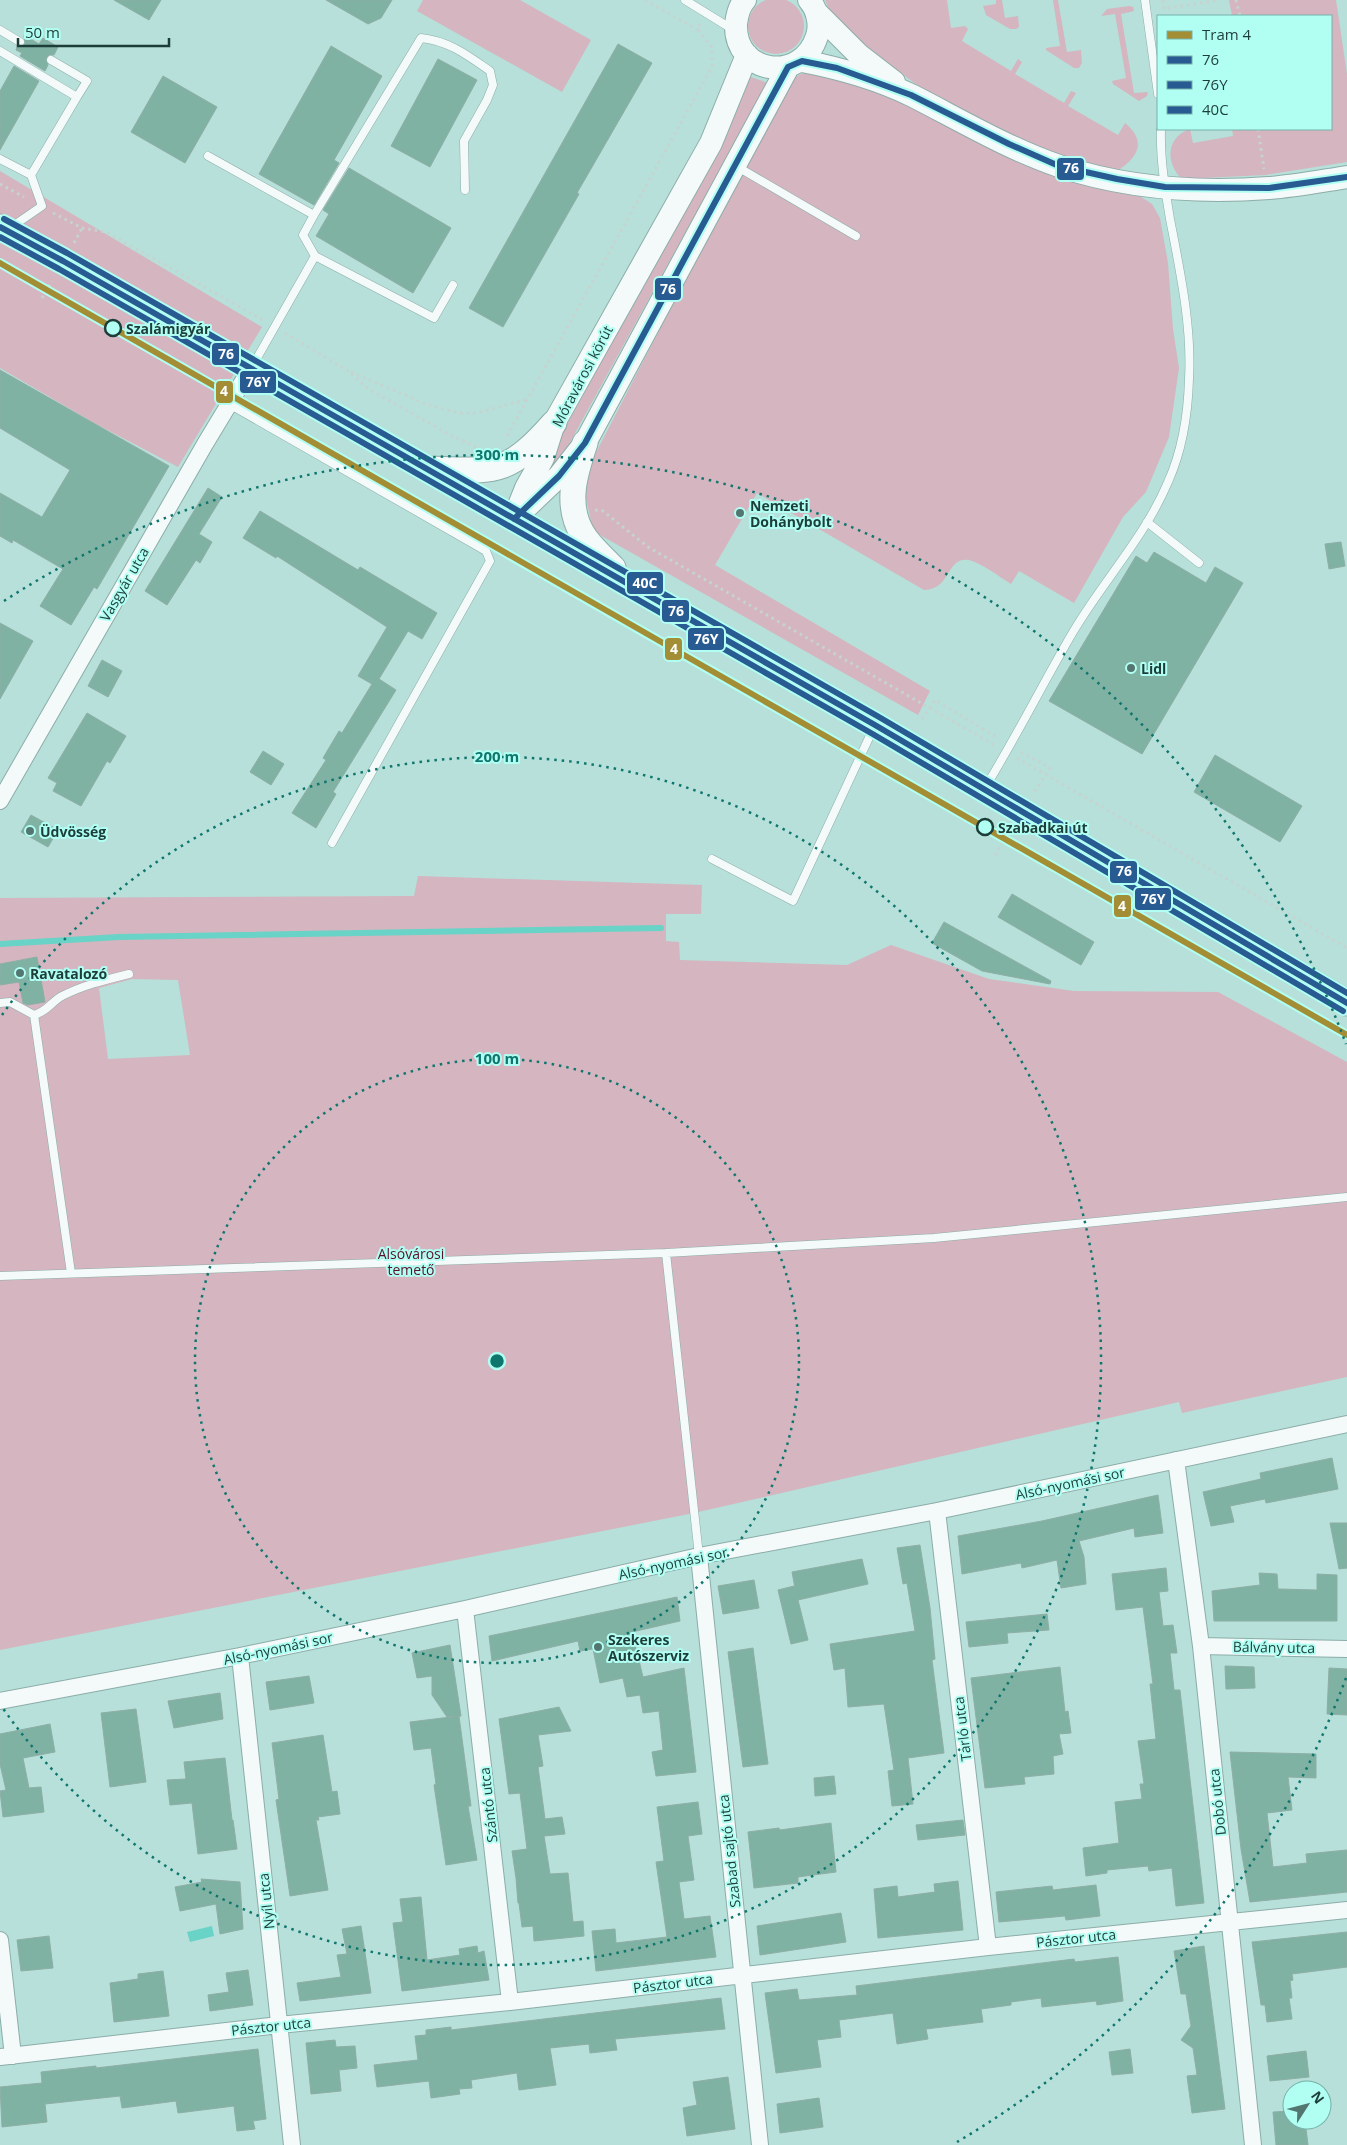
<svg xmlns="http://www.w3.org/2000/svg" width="1347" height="2145" font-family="'Open Sans',sans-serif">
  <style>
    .green { fill: #d5b5bf; fill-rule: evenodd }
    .water { fill: #68d3c6 }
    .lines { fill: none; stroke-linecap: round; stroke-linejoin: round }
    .stream { stroke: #68d3c6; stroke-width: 6 }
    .building { fill: #80b2a4; stroke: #8eaea5 }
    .lane-casing { stroke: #8cada9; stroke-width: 9 }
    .street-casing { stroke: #8cada9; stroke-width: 18 }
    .secondary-casing { stroke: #8cada9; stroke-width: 24 }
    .primary-casing { stroke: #8cada9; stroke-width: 27 }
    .path { stroke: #c6d4d1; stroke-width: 3; stroke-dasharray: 2.5 4; stroke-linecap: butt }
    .lane { stroke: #f4faf9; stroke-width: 8 }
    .street { stroke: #f4faf9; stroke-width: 16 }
    .secondary { stroke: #f4faf9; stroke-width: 22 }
    .primary { stroke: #f4faf9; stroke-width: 25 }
    .bus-1-casing { stroke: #b1fff3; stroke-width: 10 }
    .bus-2-casing { stroke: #b1fff3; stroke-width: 10 }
    .bus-3-casing { stroke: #b1fff3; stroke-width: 10 }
    .bus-1 { stroke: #275b91; stroke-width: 6 }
    .bus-2 { stroke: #275b91; stroke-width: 6 }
    .bus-3 { stroke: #275b91; stroke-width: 6 }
    .tram-1-casing { stroke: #b1fff3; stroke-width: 10 }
    .tram-1 { stroke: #a38e36; stroke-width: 6 }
    .ring { fill: none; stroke: #0f766e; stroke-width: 2.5; stroke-dasharray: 2.5 5 }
    .stop-dot { fill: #b1fff3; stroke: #1d3d39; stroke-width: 2.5 }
    .poi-dot { fill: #537671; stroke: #b1fff3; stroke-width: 2 }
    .labels { text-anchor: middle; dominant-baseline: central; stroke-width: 4; stroke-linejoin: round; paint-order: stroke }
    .stop-label { font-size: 14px; font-weight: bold; fill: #1d3d39; stroke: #b1fff3; text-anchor: start }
    .street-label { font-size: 14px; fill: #1d3d39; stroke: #b1fff3 }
    .poi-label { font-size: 14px; font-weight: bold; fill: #1d3d39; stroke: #b1fff3; text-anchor: start }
    .park-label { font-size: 14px; fill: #5a112b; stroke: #b1fff3 }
    .centre { fill: #0f766e; stroke: #b1fff3; stroke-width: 2.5 }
    .ring-label { font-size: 15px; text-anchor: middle; font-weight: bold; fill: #0f766e; stroke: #b1fff3; stroke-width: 4; stroke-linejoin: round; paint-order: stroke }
    .line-badge { stroke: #b1fff3; stroke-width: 2 }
    .badge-label { font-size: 14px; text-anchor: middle; font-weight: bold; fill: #fff }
  </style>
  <rect width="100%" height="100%" fill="#b6e0d9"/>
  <!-- green -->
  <path class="green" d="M748 26a28 28 0 1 1 56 0a28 28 0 1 1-56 0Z
    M423 0H520L591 40 562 92 417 11Z
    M825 0H947L951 28 965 26 968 29 962 41 1011 71 1018 59 1022 62 1015 74 1064 103 1071 91 1076 93 1068 106 1118 135 1125 123C1148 142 1137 158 1117 171L1072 159 1024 142 935 98 836 26Z
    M996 0H1002L1005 18 1018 16 1019 27 1016 29H1010L986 15 983 6 996 4Z
    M1053 0H1058L1067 52 1081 50 1082 63 1079 68H1074L1046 50V48L1060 46Z
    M1229 0H1336L1347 74V162L1266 175 1182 179C1165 163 1166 137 1190 129L1193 143 1233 136 1232 129H1331V16H1232Z
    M1129 6 1133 7 1134 11 1121 14 1134 93 1148 92 1147 96 1139 101 1113 84 1112 81 1126 78 1115 14 1101 16 1107 9Z
    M825 71 919 110 1135 193 1152 204 1160 218 1168 263 1173 329 1179 368 1169 437 1146 492 1123 517 1074 603 1019 571 1011 584C1000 577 981 563 969 560 946 556 952 589 924 590L757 493 715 565 930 691 918 715 593 531 586 498 588 468 783 91C798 72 801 72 825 71Z
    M748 76 768 83 737 143 712 184 558 464 533 486 706 172Z
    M0 171 262 327 178 467 96 424 0 368Z
    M418 876 702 885 701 914H666V941L679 942 680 960 847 965 891 945 989 979 1074 991 1218 992 1347 1062V1377L1182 1413 1179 1402 694 1513 0 1650V898L414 896ZM132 979 178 980 190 1055 108 1059 99 988Z"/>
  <!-- water -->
  <path class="water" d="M212 1926 214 1936 190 1942 187 1932Z"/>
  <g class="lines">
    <!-- stream -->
    <path class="stream" d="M0 944 119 937 661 928"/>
  </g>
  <!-- building -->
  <path class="building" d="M114 0H161L149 20Z
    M326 0H392L381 18 368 24Z
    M24 35 39 44 43 38 58 47 54 55H49L46 58 48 65 45 71 20 56 22 53 16 50 17 47H22L25 44Z
    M618 44 652 63 577 193 579 194 503 327 469 308Z
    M331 46 382 76 334 160 339 163 314 205 259 174Z
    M438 59 477 80 430 167 391 146Z
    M14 66 39 81 0 150V91Z
    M163 76 217 107 185 163 131 132Z
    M349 168 451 228 413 293 316 236 329 214 323 210Z
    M0 370 169 466 97 589 94 587 71 625 40 606 63 569 13 540 12 543 0 536V493L42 517 70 470 0 428Z
    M208 488 222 497 199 534 212 542 200 563 196 560 167 605 145 591Z
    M260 511 358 570 360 567 437 613 422 639 408 631 379 679 396 690 333 792 336 794 316 828 292 813 326 760 323 758 339 731 342 733 372 684 358 676 387 627 277 556 276 558 243 538Z
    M1341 542 1345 566 1329 569 1325 544Z
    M1154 552 1206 583 1215 567 1243 583 1142 754 1049 701 1136 556 1147 563Z
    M0 623 33 641 0 699Z
    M102 660 122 671 108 697 88 686Z
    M87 713 126 736 110 763 107 761 81 806 53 791 57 783 48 778Z
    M263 751 284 764 271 785 250 772Z
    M1215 755 1302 806 1280 842 1194 792Z
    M31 815 58 830 48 847 21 832Z
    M1012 894 1094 942 1081 965 998 917Z
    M944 922 1051 981 1050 984 982 971 932 943Z
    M37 957 45 1002 28 1005 23 1003 19 982 0 985V964Z
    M1332 1458 1338 1489 1266 1503 1265 1499 1230 1506 1234 1522 1211 1526 1203 1492 1261 1479 1260 1473Z
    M1158 1495 1163 1533 1135 1537 1134 1528 1079 1541 1084 1557 1086 1584 1061 1588 1057 1560 1022 1568 1021 1563 962 1574 958 1536 1042 1521Z
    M1330 1523H1347V1568L1339 1569Z
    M920 1545 930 1608 935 1659 932 1660 944 1753 908 1758 913 1804 892 1806 888 1771 894 1770 884 1704 848 1707 845 1668 834 1670 830 1644 915 1631 907 1583 903 1584 897 1548Z
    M862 1559 868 1584 798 1600 808 1640 791 1644 778 1590 794 1586 795 1588 792 1572Z
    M1166 1568 1168 1591 1159 1592 1163 1626 1173 1625 1177 1653H1170L1174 1690H1180L1204 1903 1176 1906 1172 1868 1149 1871 1148 1866 1107 1870V1873L1086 1876 1083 1848 1119 1843 1115 1802 1142 1799 1140 1784H1144L1138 1741 1156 1739 1150 1684H1153L1143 1607 1116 1610 1112 1574Z
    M1259 1573 1277 1574 1278 1589 1317 1590V1574L1337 1575V1621H1214L1212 1591 1260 1585Z
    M754 1580 759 1608 723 1614 718 1586Z
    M677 1597 680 1621 632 1632 643 1677 684 1668 696 1772 656 1776 652 1752 663 1750 659 1711 643 1713 640 1695 627 1697 623 1678 600 1683 593 1649 580 1651 578 1641 492 1661 489 1636Z
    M1047 1614 1049 1630 1007 1633 1008 1643 969 1647 966 1622Z
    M450 1645 461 1716 447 1717 432 1695V1676L417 1678 412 1653Z
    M753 1648 768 1764 743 1767 728 1652Z
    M1225 1666 1254 1667 1255 1688 1226 1689Z
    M1060 1667 1065 1712 1068 1711 1071 1733 1059 1734 1063 1754 1053 1756 1054 1774 1024 1777 1025 1784 985 1788 971 1678Z
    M1329 1668 1347 1669V1715L1327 1714Z
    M309 1676 314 1703 270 1710 266 1682Z
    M220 1693 223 1719 174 1728 168 1701Z
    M559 1707 571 1731 538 1735 543 1766 538 1767 545 1819 562 1817 565 1834 544 1836 550 1874 568 1873 573 1922 583 1921 584 1936 534 1941 533 1926 522 1927 519 1903H518L516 1878 512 1851 527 1849 520 1793 509 1794 499 1719Z
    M136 1709 146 1782 110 1787 101 1713Z
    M459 1716 471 1806H468L477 1860 446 1865 434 1785 436 1784 431 1748 414 1750 410 1722Z
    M50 1724 55 1752 23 1758 29 1788 41 1787 44 1812 3 1817 0 1791 6 1790 0 1764V1734Z
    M323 1735 332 1792 337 1791 340 1814 318 1817 319 1820H316L328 1890 290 1896 276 1800 279 1799 272 1743Z
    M1230 1752 1316 1754V1778L1288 1777 1292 1810 1267 1813 1273 1867 1307 1863 1306 1854 1347 1850V1892L1250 1902 1241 1849Z
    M225 1758 232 1820H233L237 1849 198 1854 192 1803 170 1805 167 1780 186 1779 184 1762Z
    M834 1776 836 1794 815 1796 814 1778Z
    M698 1802 702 1834 688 1836 694 1880 679 1882 684 1919 710 1916 716 1957 596 1971 592 1931 615 1929 616 1943 667 1937 656 1862 664 1861 657 1807Z
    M963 1820 965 1835 918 1840 916 1825Z
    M831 1823 836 1872 798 1877V1883L754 1888 748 1832 779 1828 780 1830Z
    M201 1879 240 1882 243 1929 220 1934 216 1904 180 1911 175 1887 202 1882Z
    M958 1881 963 1930 878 1938 874 1889 897 1886 898 1897 935 1892 934 1884Z
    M1096 1885 1100 1916 1066 1920 1065 1916 999 1922 996 1892 1052 1886 1053 1890Z
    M421 1897 427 1960 460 1955 459 1949 477 1946 478 1953 484 1951 489 1980 402 1991 393 1923 403 1922 400 1899Z
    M841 1913 846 1942 760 1955 757 1926Z
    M361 1926 371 1993 300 2001 297 1983 341 1977 337 1955 347 1954 342 1929Z
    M1347 1932V1967L1292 1974 1293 1980 1290 1981 1292 1998H1289L1292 2019 1267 2022 1265 2005H1261L1252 1942Z
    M49 1936 53 1968 21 1971 17 1940Z
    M1204 1946 1225 2109 1192 2113 1187 2076 1197 2075 1193 2048 1181 2040 1191 2026 1186 1994H1181L1174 1951Z
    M1118 1957 1123 2001 1097 2005 1096 2001 1042 2007 1041 1998 1011 2002V2005L981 2009 983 2022 926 2029 928 2039 897 2044 893 2013 839 2020 841 2037 817 2040 821 2067 776 2073 765 1993 797 1989 799 2000 857 1995 856 1986 1074 1959 1075 1962Z
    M248 1970 253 2005 210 2011 208 1995 229 1992 226 1973Z
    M163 1971 169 2016 114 2022 110 1983 138 1979V1974Z
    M721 1998 725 2029 615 2039 617 2050 590 2053 589 2044 550 2048 556 2085 519 2090 517 2073 471 2080 472 2088 459 2089 460 2094 431 2098 429 2081 377 2087 374 2065 418 2060 415 2036 426 2035V2030L451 2027V2030Z
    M335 2040 336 2047 355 2046 357 2068 339 2070 341 2091 311 2094 306 2043Z
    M258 2049 266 2119 253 2121 255 2129 237 2131 234 2106 178 2113 176 2101 122 2108 120 2096 45 2104 47 2122 2 2127 0 2087 42 2083 41 2072 96 2066V2068Z
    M1130 2049 1133 2073 1112 2075 1109 2052Z
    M1306 2051 1309 2077 1270 2081 1267 2056Z
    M728 2077 735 2129 687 2136 683 2108 697 2105 693 2082Z
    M819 2098 823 2127 780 2133 777 2104Z
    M1292 2111V2120H1305L1308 2145H1276L1273 2112Z"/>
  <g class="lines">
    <!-- lane casing -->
    <g class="lane-casing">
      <path id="lane" d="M685 0 732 29
        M1145 0 1158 94
        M0 30 20 42
        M0 51 77 97 31 175
        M51 60 87 81 77 97
        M208 156 314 215 303 235 315 256
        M0 159 31 175 42 206 10 228
        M736 166 856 236
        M314 215 421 38C449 41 467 55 490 71L493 85 487 100 464 141 465 190
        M253 365 315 256 434 318 453 285
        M229 404 486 551 490 561 332 843
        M1147 522 1199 563
        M986 786C1017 736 1043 683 1073 632 1103 581 1145 537 1168 482 1182 451 1188 413 1189 379 1192 326 1180 271 1170 219 1165 189 1160 159 1161 129
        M712 859 793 901 874 727
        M0 1003 10 1002 34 1015 71 1273
        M34 1015C48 1011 51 1002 62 996 84 985 105 980 129 974
        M666 1253 699 1556
        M0 1276 666 1253 934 1238 1347 1197"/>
    </g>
    <!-- street casing -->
    <g class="street-casing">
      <path id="street" d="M0 801 205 444 251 368
        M1176 1460 1201 1646 1253 2145
        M937 1511 988 1947
        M699 1556 760 2145
        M465 1609 510 2002
        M1201 1646 1347 1649
        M240 1656 292 2145
        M0 1701 240 1656 465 1609 699 1556 937 1511 1347 1424
        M0 1940 13 2056
        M0 2057 279 2025 510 2002 988 1947 1347 1910"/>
    </g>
    <!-- secondary casing -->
    <g class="secondary-casing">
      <path id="secondary" d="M745 0C739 6 737 16 736 24 734 75 802 84 817 36 821 24 817 9 809 0
        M817 13 859 55 894 82
        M802 61C839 68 878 79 913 96 960 120 1009 149 1059 166 1125 188 1200 193 1269 188 1295 186 1321 181 1347 177
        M516 513 526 488 543 458 554 423 711 143 747 55
        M514 519 559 476 585 443 788 67"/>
    </g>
    <!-- primary casing -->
    <g class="primary-casing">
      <path id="primary" d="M0 227 63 261 875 725 1347 1003
        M585 443C575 473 565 504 582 533 589 546 603 557 613 568
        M429 469C496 471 507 476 554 423"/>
    </g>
    <!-- path -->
    <path class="path" d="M645 0 698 30
      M1163 0 1164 9 1218 0
      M1236 0 1240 16
      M1258 129 1264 169
      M0 184 24 197
      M53 213 82 228 106 232 265 321
      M74 243 82 228
      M42 298 52 281
      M285 333 348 371 370 390 452 436 477 447
      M351 372 426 404 458 413H477L528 399
      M507 436 712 67V47L698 30 700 24
      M595 510 603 511 648 547 996 746
      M922 719 935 700 998 738
      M1021 752 1050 768 1033 794
      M1017 758 1347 948
      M995 855 1011 829"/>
    <!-- lane -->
    <use href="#lane" class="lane"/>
    <!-- street -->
    <use href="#street" class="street"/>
    <!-- secondary -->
    <use href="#secondary" class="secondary"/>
    <!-- primary -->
    <use href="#primary" class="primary"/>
    <!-- bus-1 casing -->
    <g class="bus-1-casing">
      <path id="bus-1" d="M0 227 63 261 875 725 1347 1003
        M514 519 559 476 585 443 788 67 802 61 837 68 911 95 1009 144 1059 166 1117 179 1165 187 1269 188 1347 177"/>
    </g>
    <!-- bus-2 casing -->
    <g class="bus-2-casing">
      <path id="bus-2" d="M0 237 59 269 871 733 1343 1011"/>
    </g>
    <!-- bus-3 casing -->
    <g class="bus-3-casing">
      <path id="bus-3" d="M4 219 67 253 879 717 1347 993"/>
    </g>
    <!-- bus-1 -->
    <use href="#bus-1" class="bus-1"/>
    <!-- bus-2 -->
    <use href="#bus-2" class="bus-2"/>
    <!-- bus-3 -->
    <use href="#bus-3" class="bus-3"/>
    <!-- tram-1 casing -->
    <g class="tram-1-casing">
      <path id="tram-1" d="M0 263 1347 1035"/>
    </g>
    <!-- tram-1 -->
    <use href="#tram-1" class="tram-1"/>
  </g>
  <!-- distance rings -->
  <g class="ring">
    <circle cx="497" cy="1361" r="302"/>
    <path d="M2 1015A604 604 0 1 1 2 1707"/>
    <path d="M1346 1678A906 906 0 0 1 957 2142M4 601A906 906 0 0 1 1346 1044"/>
  </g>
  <!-- markers -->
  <g class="stop-dot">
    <circle cx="113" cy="328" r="8"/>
    <circle cx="985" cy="827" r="8"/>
  </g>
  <g class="poi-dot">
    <circle cx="740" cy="513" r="5"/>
    <circle cx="1131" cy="668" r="5"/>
    <circle cx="30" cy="831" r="5"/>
    <circle cx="20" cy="973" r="5"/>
    <circle cx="598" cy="1647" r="5"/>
  </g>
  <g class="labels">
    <!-- stop labels -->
    <g class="stop-label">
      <text x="126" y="328">Szalámigyár</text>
      <text x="998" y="827">Szabadkai út</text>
    </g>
    <!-- street labels -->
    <g class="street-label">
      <text transform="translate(582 376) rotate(-62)">Móravárosi körút</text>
      <text transform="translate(124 584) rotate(-60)">Vasgyár utca</text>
      <text transform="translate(1070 1483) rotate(-12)">Alsó-nyomási sor</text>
      <text transform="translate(673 1563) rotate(-12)">Alsó-nyomási sor</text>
      <text transform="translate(1274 1647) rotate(1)">Bálvány utca</text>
      <text transform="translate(278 1648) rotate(-12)">Alsó-nyomási sor</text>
      <text transform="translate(962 1729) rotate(-97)">Tarló utca</text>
      <text transform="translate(1217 1802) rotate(-96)">Dobó utca</text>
      <text transform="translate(488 1805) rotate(-96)">Szántó utca</text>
      <text transform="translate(729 1851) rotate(-96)">Szabad sajtó utca</text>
      <text transform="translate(266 1901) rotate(-96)">Nyíl utca</text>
      <text transform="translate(1076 1938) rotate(-6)">Pásztor utca</text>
      <text transform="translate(673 1983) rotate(-7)">Pásztor utca</text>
      <text transform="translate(271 2026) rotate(-6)">Pásztor utca</text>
    </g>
    <!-- poi labels -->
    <g class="poi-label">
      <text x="750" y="505">Nemzeti<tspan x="750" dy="16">Dohánybolt</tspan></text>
      <text x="1141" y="668">Lidl</text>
      <text x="40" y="831">Üdvösség</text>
      <text x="30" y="973">Ravatalozó</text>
      <text x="608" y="1639">Szekeres<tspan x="608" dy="16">Autószerviz</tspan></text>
    </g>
    <!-- park labels -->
    <g class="park-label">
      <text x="411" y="1253">Alsóvárosi<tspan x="411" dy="16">temető</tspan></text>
    </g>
  </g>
  <circle cx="497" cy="1361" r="8" class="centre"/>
  <g class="ring-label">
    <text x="497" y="460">300 m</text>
    <text x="497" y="762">200 m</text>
    <text x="497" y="1064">100 m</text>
  </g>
  <g class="line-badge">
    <rect x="1056" y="157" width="29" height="24" rx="5" fill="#275b91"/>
    <rect x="654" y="277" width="28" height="24" rx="5" fill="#275b91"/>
    <rect x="211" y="342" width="29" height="24" rx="5" fill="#275b91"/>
    <rect x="239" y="370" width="38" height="24" rx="5" fill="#275b91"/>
    <rect x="215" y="380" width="19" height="24" rx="5" fill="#a38e36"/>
    <rect x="626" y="571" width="38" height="24" rx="5" fill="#275b91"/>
    <rect x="661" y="599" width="29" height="24" rx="5" fill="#275b91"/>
    <rect x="687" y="627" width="38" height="24" rx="5" fill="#275b91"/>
    <rect x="664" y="637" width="19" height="24" rx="5" fill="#a38e36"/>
    <rect x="1109" y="860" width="29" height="24" rx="5" fill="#275b91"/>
    <rect x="1134" y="887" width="38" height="24" rx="5" fill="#275b91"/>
    <rect x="1113" y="894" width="19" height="24" rx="5" fill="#a38e36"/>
  </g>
  <g class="badge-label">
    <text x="1071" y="173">76</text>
    <text x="668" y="294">76</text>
    <text x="226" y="359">76</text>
    <text x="258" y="387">76Y</text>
    <text x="224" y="396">4</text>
    <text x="645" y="588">40C</text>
    <text x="676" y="616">76</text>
    <text x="706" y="644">76Y</text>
    <text x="674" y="654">4</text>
    <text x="1124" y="876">76</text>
    <text x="1153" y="904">76Y</text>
    <text x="1122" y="911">4</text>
  </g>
  <!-- legend -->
  <rect x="1157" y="15" width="175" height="115" fill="#b1fff3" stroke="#76b1a9"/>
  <rect x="1167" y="31" width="25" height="8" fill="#a38e36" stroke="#76b1a9"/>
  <text x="1202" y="40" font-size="15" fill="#1d3d39">Tram 4</text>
  <rect x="1167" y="56" width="25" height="8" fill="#275b91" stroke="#76b1a9"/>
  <text x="1202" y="65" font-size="15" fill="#1d3d39">76</text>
  <rect x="1167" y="81" width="25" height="8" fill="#275b91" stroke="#76b1a9"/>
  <text x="1202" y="90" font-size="15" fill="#1d3d39">76Y</text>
  <rect x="1167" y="106" width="25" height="8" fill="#275b91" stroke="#76b1a9"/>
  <text x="1202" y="115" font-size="15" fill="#1d3d39">40C</text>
  <!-- north arrow -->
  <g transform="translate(1307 2105) rotate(54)"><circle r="24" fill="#b1fff3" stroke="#76b1a9"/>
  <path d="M0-4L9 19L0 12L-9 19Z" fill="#537671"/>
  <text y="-8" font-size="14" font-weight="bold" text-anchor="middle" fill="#1d3d39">N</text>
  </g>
  <!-- scale -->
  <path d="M18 38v8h151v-8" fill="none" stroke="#1d3d39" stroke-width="2.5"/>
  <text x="25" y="38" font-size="15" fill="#1d3d39" stroke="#b1fff3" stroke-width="4" paint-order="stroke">50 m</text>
</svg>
